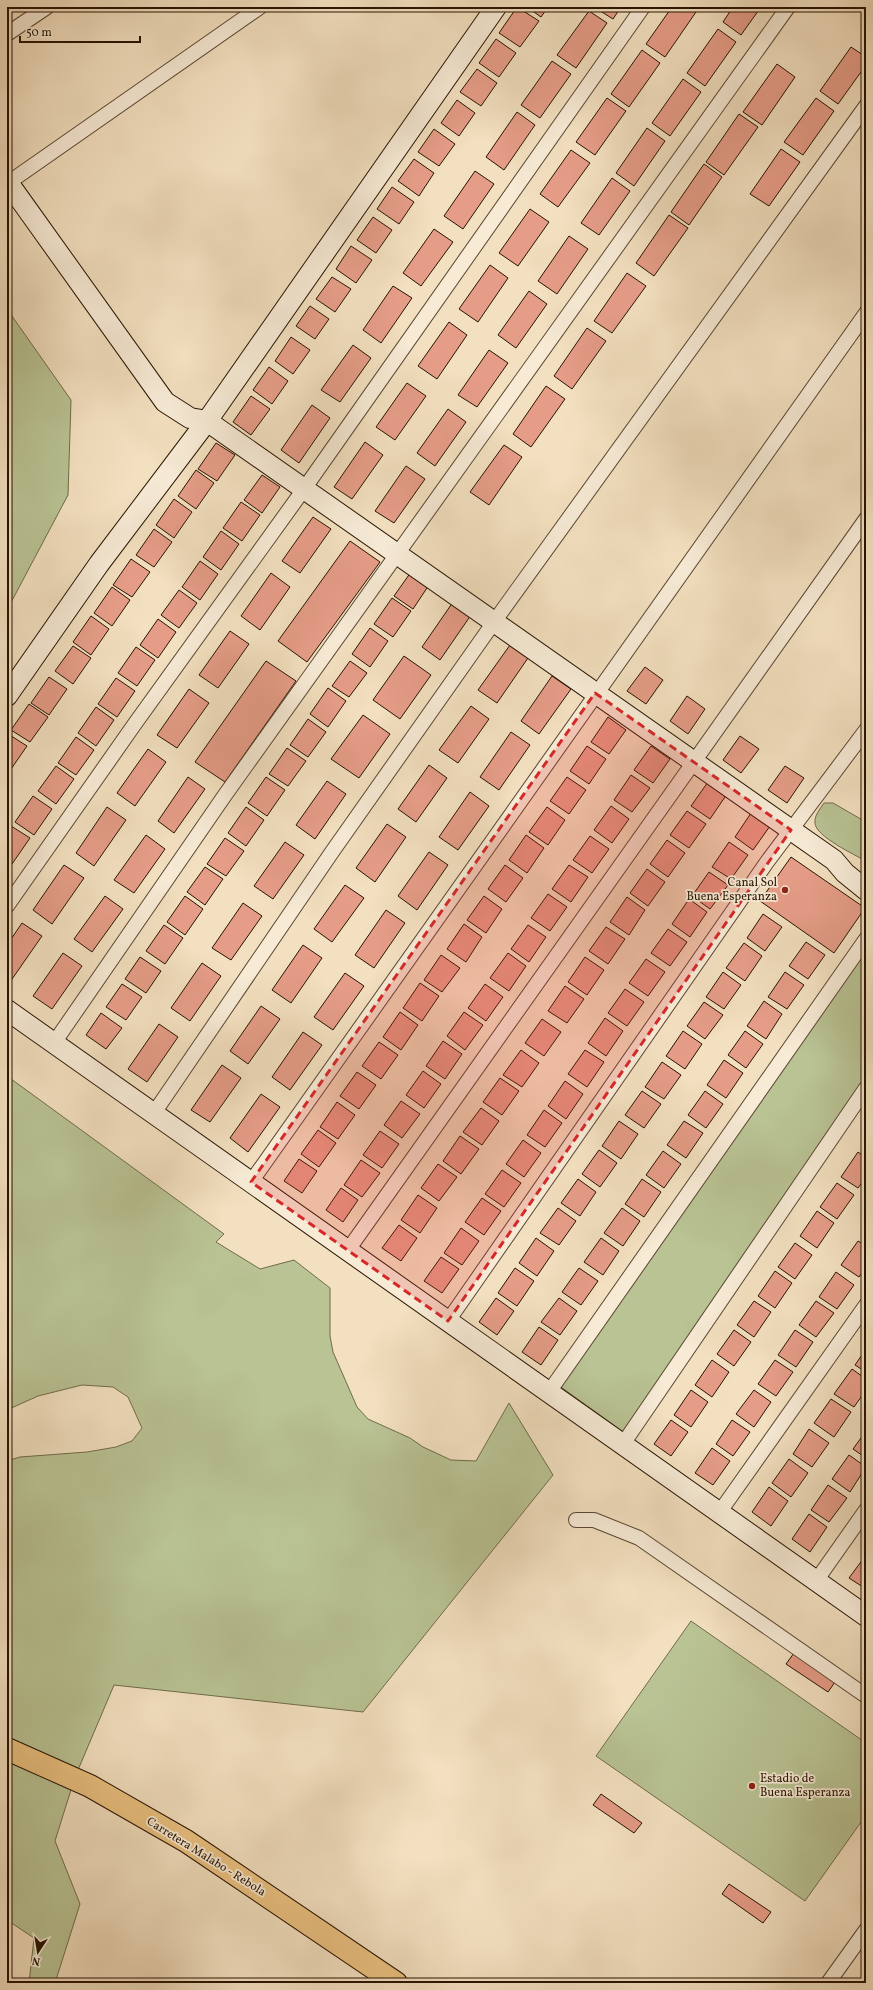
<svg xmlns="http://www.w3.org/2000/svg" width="873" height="1990" font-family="Vollkorn,serif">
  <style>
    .green { fill: #b9c394; stroke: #706b4a }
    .building { fill: #e69d88; stroke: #271301 }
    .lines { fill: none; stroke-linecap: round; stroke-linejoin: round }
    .street-casing { stroke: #5a4631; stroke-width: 16 }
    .secondary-casing { stroke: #271301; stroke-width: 22 }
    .primary-casing { stroke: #271301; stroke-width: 24 }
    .street { stroke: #f7ebd6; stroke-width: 14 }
    .secondary { stroke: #f7ebd6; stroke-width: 20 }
    .primary { stroke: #eac080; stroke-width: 22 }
    .marked { fill: #d62828; fill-opacity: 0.2; stroke: #d62828; stroke-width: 3; stroke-dasharray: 8 5; stroke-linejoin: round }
    .poi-dot { fill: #8f2418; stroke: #f7ebd6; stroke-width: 1.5 }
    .labels { text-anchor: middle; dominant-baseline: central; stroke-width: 3.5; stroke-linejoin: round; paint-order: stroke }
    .poi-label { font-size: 12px; fill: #271301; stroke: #f7ebd6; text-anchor: end }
    .street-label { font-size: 12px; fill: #271301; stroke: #f7ebd6 }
  </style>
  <rect width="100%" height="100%" fill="#f3e0c0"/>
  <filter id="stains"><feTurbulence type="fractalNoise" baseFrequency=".005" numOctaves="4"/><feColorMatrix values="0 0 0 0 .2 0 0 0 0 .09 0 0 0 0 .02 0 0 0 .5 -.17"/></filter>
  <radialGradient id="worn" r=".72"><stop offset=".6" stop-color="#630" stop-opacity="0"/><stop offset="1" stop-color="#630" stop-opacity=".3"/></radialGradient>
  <!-- green -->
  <path class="green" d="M7 309 71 400 68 495 7 610Z
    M824 803H833L866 822V861C855 855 815 836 815 823 814 816 820 809 824 803Z
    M866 949V1090L626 1434 561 1387Z
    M7 1076 224 1234 216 1242 260 1269 294 1260 330 1288V1336L333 1352 357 1407 368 1419 410 1438 423 1447 451 1460 476 1461 509 1403 553 1475 363 1712 114 1685 75 1777 55 1841 80 1904 55 1983H29L34 1938 7 1920V1461L20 1457 87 1452 116 1447 132 1441 142 1428 128 1397 113 1387 82 1385 38 1396 7 1410Z
    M691 1621 866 1743V1815L805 1901 596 1756Z"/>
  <!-- building -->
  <path class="building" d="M517 7 539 21 520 47 499 33Z
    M527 7H548L541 17Z
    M594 7H621L613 19Z
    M672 7H688L696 12 665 57 646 44Z
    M733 7H761L741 35 723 22Z
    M589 11 607 23 576 68 557 55Z
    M718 29 736 42 705 86 687 73Z
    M496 39 516 53 499 77 479 63Z
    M851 47 866 57V65L838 104 820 91Z
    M642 50 660 63 629 107 611 94Z
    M552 61 571 74 540 118 521 105Z
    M777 64 795 77 762 125 743 112Z
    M477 69 497 83 481 106 460 92Z
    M683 79 701 92 670 136 652 123Z
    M607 98 626 111 595 155 576 142Z
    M816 98 834 111 803 155 784 142Z
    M457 100 475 113 459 136 441 123Z
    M517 112 535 125 504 170 486 157Z
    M739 114 758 127 724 175 706 162Z
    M647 128 665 141 634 186 616 173Z
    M434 129 455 144 439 166 418 152Z
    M781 149 800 162 769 206 750 194Z
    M571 150 590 163 558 207 540 194Z
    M414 159 434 173 419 196 398 181Z
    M704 164 722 177 689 225 671 212Z
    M475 171 494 184 463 229 444 216Z
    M612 178 630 191 599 235 581 223Z
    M392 187 414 202 399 224 377 209Z
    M530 209 549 222 518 266 499 253Z
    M669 215 688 228 654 276 636 263Z
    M373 217 392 230 376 253 357 240Z
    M434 229 453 242 421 286 403 273Z
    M569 236 588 249 557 294 538 281Z
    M351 246 372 260 356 283 336 269Z
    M490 265 508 278 478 322 459 309Z
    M627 273 646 286 612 333 594 321Z
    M332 277 351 289 335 312 316 299Z
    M393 286 412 298 381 343 363 330Z
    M529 291 547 304 516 348 498 335Z
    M310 306 329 319 315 339 296 326Z
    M449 322 467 335 437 379 418 366Z
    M587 328 606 341 572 389 554 376Z
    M291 337 310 350 293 374 275 361Z
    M353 345 371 358 340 402 321 390Z
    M489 350 508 363 477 407 458 395Z
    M269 367 288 381 272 404 253 390Z
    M407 383 426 396 395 440 376 427Z
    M546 386 565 399 531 447 513 434Z
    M251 396 270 409 251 435 233 422Z
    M312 405 330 418 299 463 281 450Z
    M448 409 466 422 435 466 417 453Z
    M365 442 383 455 352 499 334 487Z
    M216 443 235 455 217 481 198 469Z
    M504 445 522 457 489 505 470 492Z
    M406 466 425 479 394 523 375 511Z
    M196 470 214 483 196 509 178 496Z
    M262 475 280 487 262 513 244 500Z
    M174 499 192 512 174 538 156 525Z
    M241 502 260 515 242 541 223 528Z
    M313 517 331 529 300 573 282 561Z
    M154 529 172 542 154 567 136 555Z
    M221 531 239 544 221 570 203 557Z
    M350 541 380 562 307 662 278 641Z
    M131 559 150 572 132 597 113 585Z
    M200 561 218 574 200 600 182 587Z
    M411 572 429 585 413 609 394 596Z
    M271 573 290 587 260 630 241 616Z
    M112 587 130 600 112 626 94 613Z
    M179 590 197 603 179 628 161 615Z
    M392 598 411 611 393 637 374 624Z
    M453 602 471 615 440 660 422 647Z
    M91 616 109 629 91 655 73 642Z
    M158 619 176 632 158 658 140 645Z
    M370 628 388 641 370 667 352 654Z
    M230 631 249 644 218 688 199 675Z
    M510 645 528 658 497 703 478 690Z
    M73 646 91 658 73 684 55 671Z
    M136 647 155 660 137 686 118 673Z
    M404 656 431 675 400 719 373 700Z
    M266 661 296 681 225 782 195 762Z
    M350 661 367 673 349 697 332 686Z
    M645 667 663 680 646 704 627 691Z
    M552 676 571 689 539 734 521 721Z
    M49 677 67 689 49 715 31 703Z
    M116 678 135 691 117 717 98 704Z
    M328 688 346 701 328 727 310 714Z
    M189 689 209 703 177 748 157 735Z
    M687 696 705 709 688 734 670 721Z
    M29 704 48 717 30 742 11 730Z
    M471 706 489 719 458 763 439 750Z
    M96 707 114 720 96 746 78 733Z
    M363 715 390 734 359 778 331 759Z
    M608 717 626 730 609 754 591 742Z
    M308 719 326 732 308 757 290 745Z
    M511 732 530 745 499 790 480 777Z
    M8 734 27 746 9 772 7 771Z
    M740 736 759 749 741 773 723 760Z
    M76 737 94 750 76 775 58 763Z
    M587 746 606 759 589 784 570 771Z
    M651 746 670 759 653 783 634 770Z
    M287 748 306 761 288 786 269 774Z
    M148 749 166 762 135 806 117 793Z
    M429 765 447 778 416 822 398 809Z
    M56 766 74 779 56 804 38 791Z
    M785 766 804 778 787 803 768 790Z
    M631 775 650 788 632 812 614 800Z
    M188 777 205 789 174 833 158 821Z
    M266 777 285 790 267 816 248 803Z
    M567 777 586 790 569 814 550 801Z
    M327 781 346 794 315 839 296 825Z
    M708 782 727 794 710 819 691 806Z
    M470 792 489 806 458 850 439 837Z
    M33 796 52 809 34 835 15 822Z
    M611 806 629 819 612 843 594 830Z
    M107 807 126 820 94 866 76 853Z
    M246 807 264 820 246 846 228 833Z
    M547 807 565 820 548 845 529 832Z
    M687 811 706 824 689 848 670 835Z
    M751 813 770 826 753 850 735 837Z
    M387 824 406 837 375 882 356 868Z
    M11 826 30 838 12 864 7 861V832Z
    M146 835 165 849 134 893 114 880Z
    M526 835 544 848 527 873 509 860Z
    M590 836 609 849 592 873 573 860Z
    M225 838 244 851 226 876 207 864Z
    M667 840 685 853 668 877 650 864Z
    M285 842 304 855 273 899 254 886Z
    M729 842 748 855 731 879 712 867Z
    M429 852 448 865 417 910 398 896Z
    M791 857 865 908 834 953 760 901Z
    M64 865 84 878 52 924 33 910Z
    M505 865 523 878 506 902 488 889Z
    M569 865 588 877 571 902 552 889Z
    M205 867 223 879 205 905 187 892Z
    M647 869 665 882 648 906 630 893Z
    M709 872 728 885 710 909 692 896Z
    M345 885 364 898 332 942 314 929Z
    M548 894 567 907 550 931 531 918Z
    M105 896 123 909 92 952 74 939Z
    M185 896 203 909 185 935 167 922Z
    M484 896 502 909 486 933 467 920Z
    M627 897 645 910 629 935 610 922Z
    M689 899 707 912 690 937 672 924Z
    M243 903 262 916 231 960 212 948Z
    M386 910 405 923 374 968 355 955Z
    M763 914 782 927 765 951 747 938Z
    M22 923 42 936 10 982 7 980V945Z
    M464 924 482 937 466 962 447 949Z
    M164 925 183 938 165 964 146 951Z
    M528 925 546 937 529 962 511 949Z
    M606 927 625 939 608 964 589 951Z
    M668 929 687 942 670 966 651 953Z
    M806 942 825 955 808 979 789 966Z
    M744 943 762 956 745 981 726 968Z
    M303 945 322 958 291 1003 272 990Z
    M63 953 82 966 52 1009 33 996Z
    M508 953 526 966 509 991 490 978Z
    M441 955 460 968 442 992 424 980Z
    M140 957 161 971 146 993 125 979Z
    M585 957 604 970 587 995 568 982Z
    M646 959 665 972 648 996 629 983Z
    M202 963 221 976 190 1021 171 1008Z
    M723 972 741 985 724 1009 706 997Z
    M785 972 804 985 787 1009 768 997Z
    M345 973 364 986 333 1030 314 1017Z
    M420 983 439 996 422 1021 403 1008Z
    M122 984 142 997 126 1020 106 1007Z
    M485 984 503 997 486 1021 468 1008Z
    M565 986 584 999 567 1023 548 1011Z
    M625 989 644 1002 627 1026 608 1013Z
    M764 1001 782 1014 766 1039 747 1026Z
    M704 1002 723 1015 705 1039 687 1026Z
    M261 1006 280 1019 248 1064 230 1051Z
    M400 1012 418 1025 401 1050 383 1037Z
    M464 1012 483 1025 465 1050 447 1036Z
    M101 1013 122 1028 106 1049 86 1035Z
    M605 1018 623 1031 606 1056 588 1043Z
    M542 1019 561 1032 544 1056 525 1043Z
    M159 1024 178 1037 147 1082 128 1069Z
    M683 1031 702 1044 685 1069 666 1056Z
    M745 1031 763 1044 746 1068 728 1055Z
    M303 1032 322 1045 290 1090 272 1077Z
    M443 1041 462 1054 445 1079 426 1066Z
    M379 1042 398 1055 381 1079 362 1066Z
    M521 1050 539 1063 522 1087 503 1075Z
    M585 1050 604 1062 587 1087 568 1074Z
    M724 1060 743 1073 726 1098 707 1085Z
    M662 1062 681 1075 664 1099 645 1087Z
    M222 1065 241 1078 210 1122 191 1110Z
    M423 1071 441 1084 424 1108 406 1095Z
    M357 1072 376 1085 359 1109 340 1096Z
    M500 1078 519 1091 502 1115 483 1102Z
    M565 1081 583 1094 566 1119 548 1106Z
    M642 1091 661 1104 644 1128 625 1115Z
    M705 1091 723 1104 706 1128 688 1115Z
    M261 1094 280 1107 248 1152 230 1138Z
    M401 1101 420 1114 402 1138 384 1125Z
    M337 1102 355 1115 338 1139 320 1127Z
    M481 1108 499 1121 482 1145 463 1132Z
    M544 1110 562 1123 545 1147 527 1135Z
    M619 1121 638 1134 621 1159 602 1146Z
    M684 1121 703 1133 686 1158 667 1145Z
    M318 1130 336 1143 319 1167 301 1154Z
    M380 1131 399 1144 382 1168 363 1155Z
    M460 1136 479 1149 461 1174 443 1161Z
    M523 1140 541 1153 524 1177 506 1164Z
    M866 1141V1150L862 1147Z
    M599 1150 617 1163 600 1187 582 1174Z
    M663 1151 681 1164 664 1188 646 1175Z
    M858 1152 866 1158V1177L858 1188 841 1177Z
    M299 1159 317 1171 302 1193 284 1181Z
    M361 1160 380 1173 362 1197 344 1185Z
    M438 1164 457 1177 439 1201 421 1188Z
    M502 1170 521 1183 504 1207 485 1194Z
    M578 1179 596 1192 580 1216 561 1203Z
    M642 1179 661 1192 644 1217 625 1204Z
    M837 1183 854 1195 837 1219 820 1207Z
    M341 1188 358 1200 343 1222 326 1210Z
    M418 1195 437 1208 420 1233 401 1220Z
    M482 1198 501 1211 484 1235 465 1222Z
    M558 1208 576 1221 559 1245 540 1233Z
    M622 1208 640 1221 623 1246 604 1233Z
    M817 1211 834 1223 817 1248 800 1236Z
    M399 1225 417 1238 401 1261 382 1248Z
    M461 1228 479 1241 462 1265 444 1253Z
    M866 1229V1240L861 1237Z
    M536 1238 554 1251 537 1276 519 1263Z
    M601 1238 619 1251 603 1275 584 1262Z
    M858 1241 866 1246V1267L859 1277 841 1265Z
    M795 1243 812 1255 795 1279 778 1267Z
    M441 1257 459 1269 442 1293 424 1281Z
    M515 1268 534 1281 517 1306 498 1293Z
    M579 1268 598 1281 581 1305 562 1292Z
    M775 1271 792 1283 775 1308 758 1296Z
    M836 1272 854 1285 837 1309 819 1297Z
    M496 1298 514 1311 497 1335 479 1322Z
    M559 1298 577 1311 560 1335 541 1322Z
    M754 1301 771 1312 754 1337 737 1325Z
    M816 1301 834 1313 816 1337 799 1325Z
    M539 1327 558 1340 541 1365 522 1352Z
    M734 1330 751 1342 734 1366 717 1354Z
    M795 1330 813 1342 796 1367 778 1355Z
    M866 1349V1372L855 1365Z
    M712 1360 729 1372 712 1397 695 1385Z
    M775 1360 793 1372 776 1396 758 1384Z
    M852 1369 866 1379V1390L854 1407 834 1394Z
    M691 1390 708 1402 691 1427 674 1415Z
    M754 1390 771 1402 754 1427 736 1414Z
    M831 1399 851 1412 834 1437 814 1423Z
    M671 1420 688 1432 671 1456 654 1444Z
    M732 1420 750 1432 733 1456 716 1444Z
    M809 1429 829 1443 812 1467 793 1454Z
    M866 1431V1458L853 1449Z
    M712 1448 730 1461 713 1485 695 1473Z
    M849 1455 866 1467 850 1492 832 1479Z
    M789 1459 808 1473 791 1497 772 1483Z
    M828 1485 847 1498 829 1522 811 1510Z
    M769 1487 788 1501 771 1526 752 1512Z
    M809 1514 827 1527 810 1552 792 1539Z
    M866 1555V1589L849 1578Z
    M794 1653 835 1682 828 1692 786 1664Z
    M601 1794 642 1823 634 1833 593 1805Z
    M729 1884 771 1912 763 1923 722 1894Z"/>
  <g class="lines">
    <!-- street casing -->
    <g class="street-casing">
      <path id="street" d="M7 34 47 7
        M8 183 260 7
        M7 906 134 725 304 489 643 7
        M54 1043 225 795 788 7
        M154 1113 332 852 494 622 866 106
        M251 1182 866 313
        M348 1250 866 519
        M448 1321 767 862 866 730
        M549 1392 866 939
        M623 1444 866 1088
        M719 1513 866 1305
        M576 1520H594L639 1538 866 1696
        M816 1581 866 1510
        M828 1983 866 1930"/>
    </g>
    <!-- secondary casing -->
    <g class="secondary-casing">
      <path id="secondary" d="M7 181 165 402 190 418 207 421 834 860 845 873 866 890
        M7 696 99 564 207 421 496 7
        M7 1010 866 1616"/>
    </g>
    <!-- primary casing -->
    <g class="primary-casing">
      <path id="primary" d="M7 1749 90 1786 186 1841 396 1983"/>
    </g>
    <!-- street -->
    <use href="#street" class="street"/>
    <!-- secondary -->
    <use href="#secondary" class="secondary"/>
    <!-- primary -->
    <use href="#primary" class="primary"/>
  </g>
  <!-- marked area -->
  <path class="marked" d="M595 693 791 830 448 1321 251 1182Z"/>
  <!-- markers -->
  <g class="poi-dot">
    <circle cx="785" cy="890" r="4"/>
    <circle cx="752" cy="1786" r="4"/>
  </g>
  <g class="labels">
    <!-- poi labels -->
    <g class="poi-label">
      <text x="777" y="883">Canal Sol<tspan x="777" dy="14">Buena Esperanza</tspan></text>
      <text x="760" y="1779" text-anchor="start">Estadio de<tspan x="760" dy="14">Buena Esperanza</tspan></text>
    </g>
    <!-- street labels -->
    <g class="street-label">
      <text transform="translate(206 1857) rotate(32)">Carretera Malabo - Rebola</text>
    </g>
  </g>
  <!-- margin -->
  <rect width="873" height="1990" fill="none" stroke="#f3e0c0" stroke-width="24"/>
  <rect x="8" y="8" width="857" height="1974" fill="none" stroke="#271301" stroke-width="2"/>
  <rect x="12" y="12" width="849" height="1966" fill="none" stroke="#271301"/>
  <!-- north arrow -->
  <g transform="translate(38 1952) rotate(192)" stroke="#f7ebd6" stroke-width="3" paint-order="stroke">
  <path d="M0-3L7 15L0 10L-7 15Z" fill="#271301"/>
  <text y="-6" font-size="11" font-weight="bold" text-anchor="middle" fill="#271301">N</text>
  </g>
  <!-- scale -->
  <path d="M20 36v6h120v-6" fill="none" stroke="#271301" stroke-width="2"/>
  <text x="26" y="36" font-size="12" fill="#271301" stroke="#f7ebd6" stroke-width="3" paint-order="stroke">50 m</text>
  <rect width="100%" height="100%" filter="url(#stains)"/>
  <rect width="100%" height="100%" fill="url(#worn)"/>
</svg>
